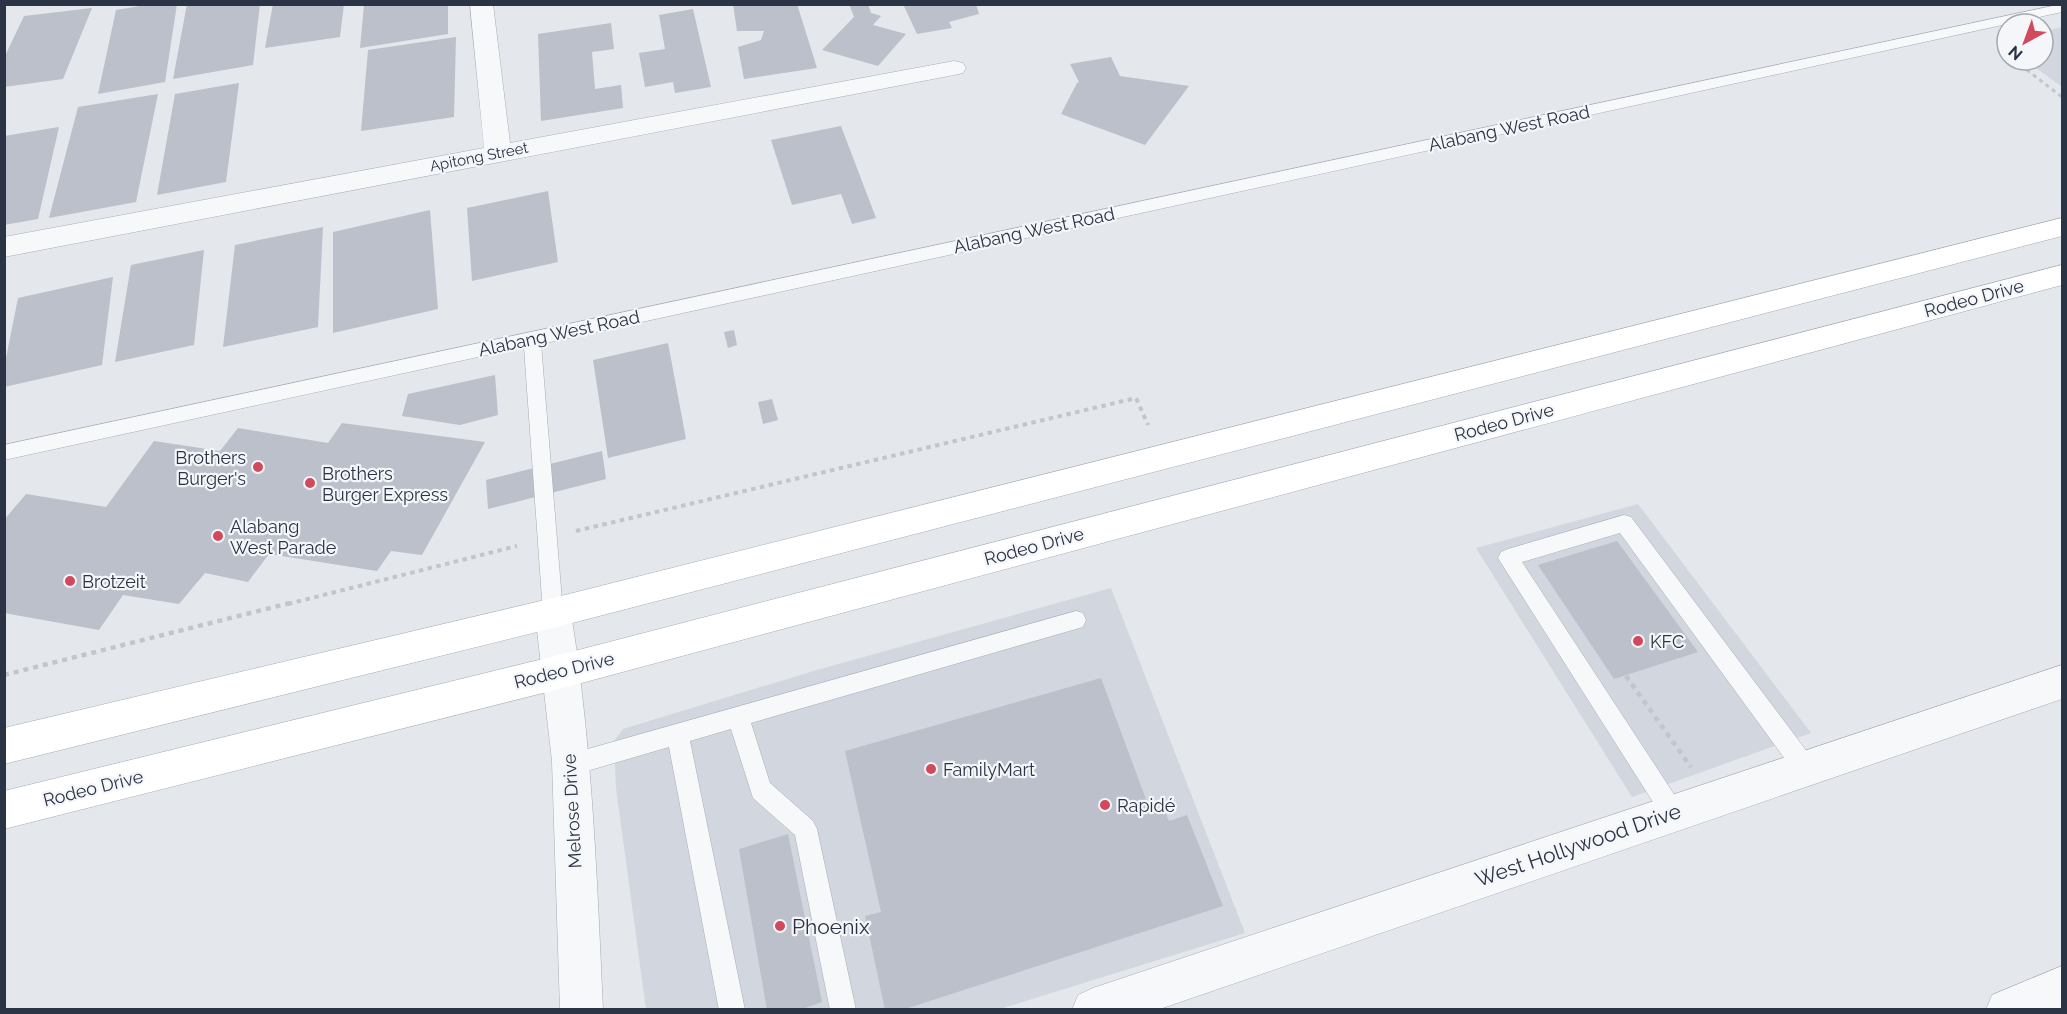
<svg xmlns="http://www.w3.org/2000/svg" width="2067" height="1014" font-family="Raleway,sans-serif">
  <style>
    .built { fill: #d2d6de }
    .building { fill: #bbc0ca }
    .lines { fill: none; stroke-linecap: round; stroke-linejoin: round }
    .lane-casing { stroke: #a9aeb7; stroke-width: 1 }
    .street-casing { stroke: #a9aeb7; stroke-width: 1 }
    .primary-casing { stroke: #a3abb8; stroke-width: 1 }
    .path-far2 { stroke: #c2c5cb; stroke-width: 3; stroke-dasharray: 4 4; stroke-linecap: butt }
    .path-far1 { stroke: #c2c5cb; stroke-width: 4; stroke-dasharray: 4.5 4.5; stroke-linecap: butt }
    .path { stroke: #c2c5cb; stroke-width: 4.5; stroke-dasharray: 5 5; stroke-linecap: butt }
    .lane { fill: #f7f8fa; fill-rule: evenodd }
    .street { fill: #f7f8fa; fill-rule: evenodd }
    .primary { fill: #fff; fill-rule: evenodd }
    .poi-dot { fill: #d1495b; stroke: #f4f6f9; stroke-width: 2 }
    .labels { text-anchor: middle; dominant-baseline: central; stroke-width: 4.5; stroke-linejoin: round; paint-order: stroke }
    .far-street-label { font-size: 15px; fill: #2b3445; stroke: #f4f6f9 }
    .street-label { font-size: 18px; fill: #2b3445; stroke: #f4f6f9 }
    .poi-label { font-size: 18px; fill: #2b3445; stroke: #f4f6f9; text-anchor: start }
    .near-street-label { font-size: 21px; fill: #2b3445; stroke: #f4f6f9 }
    .near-poi-label { font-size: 21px; fill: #2b3445; stroke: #f4f6f9; text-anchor: start }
  </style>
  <rect width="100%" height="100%" fill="#e4e7ec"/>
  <!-- built -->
  <path class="built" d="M2062 27V87L2025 60H2043V32Z
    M1638 504 1811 733 1632 797 1476 548Z
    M1111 588 1245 933 1000 1009H646L616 788 614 741 623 729 817 670Z"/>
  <!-- building -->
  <path class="building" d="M152 4H177L165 82 98 94 116 10Z
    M187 4H260L253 65 173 79Z
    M273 4H344L340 37 265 48Z
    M733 4H797L817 68 744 79 738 47 761 40 764 31H737Z
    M849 4H868L871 13 881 16 873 25 906 34 878 66 822 50 854 17Z
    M903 4H976L979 14 949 22 952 28 917 34Z
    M364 5H448V34L360 48Z
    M92 8 63 79 4 87V58L24 16Z
    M693 9 711 87 675 93 673 82 645 87 639 53 665 49 659 15Z
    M611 23 614 49 592 52 595 89 621 85 623 108 541 121 538 34Z
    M456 37 454 117 361 131 368 50Z
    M1111 57 1120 76 1189 86 1145 145 1061 114 1077 83 1079 82 1070 64Z
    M239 83 226 182 157 195 175 94Z
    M158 94 136 202 49 218 78 107Z
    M841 126 876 218 852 224 841 194 792 205 771 140Z
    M59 127 38 219 4 225V136Z
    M548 191 558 262 472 281 467 208Z
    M430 210 438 309 333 333V232Z
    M323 227 318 327 223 347 235 245Z
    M204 250 194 345 115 362 131 265Z
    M113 277 102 365 4 387V368L18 298Z
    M734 330 737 345 728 348 724 332Z
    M668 343 686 439 608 458 593 360Z
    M495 375 498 415 460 425 402 416 408 394Z
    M772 399 778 420 763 424 758 402Z
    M342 423 485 442 422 555 391 551 377 571 269 554 248 582 205 573 179 604 123 595 99 630 4 613V520L26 494 106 507 154 441 220 451 238 428 328 443Z
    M602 451 606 479 488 509 486 480Z
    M1617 541 1698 652 1614 679 1538 565Z
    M1101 678 1151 813 1164 808 1169 821 1187 815 1223 906 902 1010H885L865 916 881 912 845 751Z
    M788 834 822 1002 799 1010H767L739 849Z"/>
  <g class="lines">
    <!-- lane casing -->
    <g class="lane-casing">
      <path id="lane" d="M2062 4V12L541 344 563 613 560 619 553 622 546 619 543 613 524 347 4 460V445Z
        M1624 515 1631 517 1814 761 1817 769 1814 777 1806 780 1798 777 1620 533 1522 562 1681 805 1685 813 1681 821 1673 824 1665 821 1498 558 1501 552 1508 549Z
        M1076 611 1083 613 1086 620 1083 627 1076 629 751 723 770 783 813 821 817 829 856 1010H830L795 835 753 798 731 729 690 741 745 1010H719L669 747 570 776 562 773 559 765 562 757 570 754Z"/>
    </g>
    <!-- street casing -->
    <g class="street-casing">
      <path id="street" d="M470 4H493L510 143 954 61 963 63 966 68 963 73 954 75 4 257V237L484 148Z
        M553 598 565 602 571 613C592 744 597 877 603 1010H560L552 761 535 613 541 602Z
        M2062 665V699L1157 1010H1072L1078 995 1093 988Z
        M2062 966V1008L1986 1010 1992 995Z"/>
    </g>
    <!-- primary casing -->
    <g class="primary-casing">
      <path id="primary" d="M2062 218V236L553 628 4 764V728L553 598Z
        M2062 265V285L563 688 4 829V791L563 654Z"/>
    </g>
    <!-- path-far2 -->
    <path class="path-far2" d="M1998 48 2007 55
      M2014 60 2062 97"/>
    <!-- path-far1 -->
    <path class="path-far1" d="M576 531 1136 398 1148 425
      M288 604 517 546"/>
    <!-- path -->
    <path class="path" d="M4 675 294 602
      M1626 676 1691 767"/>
    <!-- lane -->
    <use href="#lane" class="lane"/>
    <!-- street -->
    <use href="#street" class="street"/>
    <!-- primary -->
    <use href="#primary" class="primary"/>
  </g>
  <!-- markers -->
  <g class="poi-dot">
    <circle cx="258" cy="467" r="6"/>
    <circle cx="310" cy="483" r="6"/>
    <circle cx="218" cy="536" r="6"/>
    <circle cx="70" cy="581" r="6"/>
    <circle cx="1638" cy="641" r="6"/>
    <circle cx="931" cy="769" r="6"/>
    <circle cx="1105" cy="805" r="6"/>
    <circle cx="780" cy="926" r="6"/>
  </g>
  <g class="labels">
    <!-- far-street labels -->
    <g class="far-street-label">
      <text transform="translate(479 157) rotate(-11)">Apitong Street</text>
    </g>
    <!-- street labels -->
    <g class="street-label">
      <text transform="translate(1509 128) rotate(-12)">Alabang West Road</text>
      <text transform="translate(1034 230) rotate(-12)">Alabang West Road</text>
      <text transform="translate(1974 298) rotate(-15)">Rodeo Drive</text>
      <text transform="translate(559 333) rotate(-12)">Alabang West Road</text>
      <text transform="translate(1504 422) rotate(-15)">Rodeo Drive</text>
      <text transform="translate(1034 546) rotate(-15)">Rodeo Drive</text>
      <text transform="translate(564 670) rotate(-14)">Rodeo Drive</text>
      <text transform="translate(93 788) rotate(-14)">Rodeo Drive</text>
      <text transform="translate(572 811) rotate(-93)">Melrose Drive</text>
    </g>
    <!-- poi labels -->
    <g class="poi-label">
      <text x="246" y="457" text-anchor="end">Brothers<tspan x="246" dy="21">Burger's</tspan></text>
      <text x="322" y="473">Brothers<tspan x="322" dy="21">Burger Express</tspan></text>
      <text x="230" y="526">Alabang<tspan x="230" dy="21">West Parade</tspan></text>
      <text x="82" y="581">Brotzeit</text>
      <text x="1650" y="641">KFC</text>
      <text x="943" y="769">FamilyMart</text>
      <text x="1117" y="805">Rapidé</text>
    </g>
    <!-- near-street labels -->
    <g class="near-street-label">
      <text transform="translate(1578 845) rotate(-19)">West Hollywood Drive</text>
    </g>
    <!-- near-poi labels -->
    <g class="near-poi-label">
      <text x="792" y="926">Phoenix</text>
    </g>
  </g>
  <!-- border -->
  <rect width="2067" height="1014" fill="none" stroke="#2b3445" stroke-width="12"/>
  <!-- north arrow -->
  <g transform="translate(2025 42) rotate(221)"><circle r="28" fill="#f4f6f9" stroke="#a4a8b1" stroke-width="1.5"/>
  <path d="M0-4.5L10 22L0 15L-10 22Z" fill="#d1495b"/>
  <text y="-9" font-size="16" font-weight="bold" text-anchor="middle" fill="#2b3445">N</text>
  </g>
</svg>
